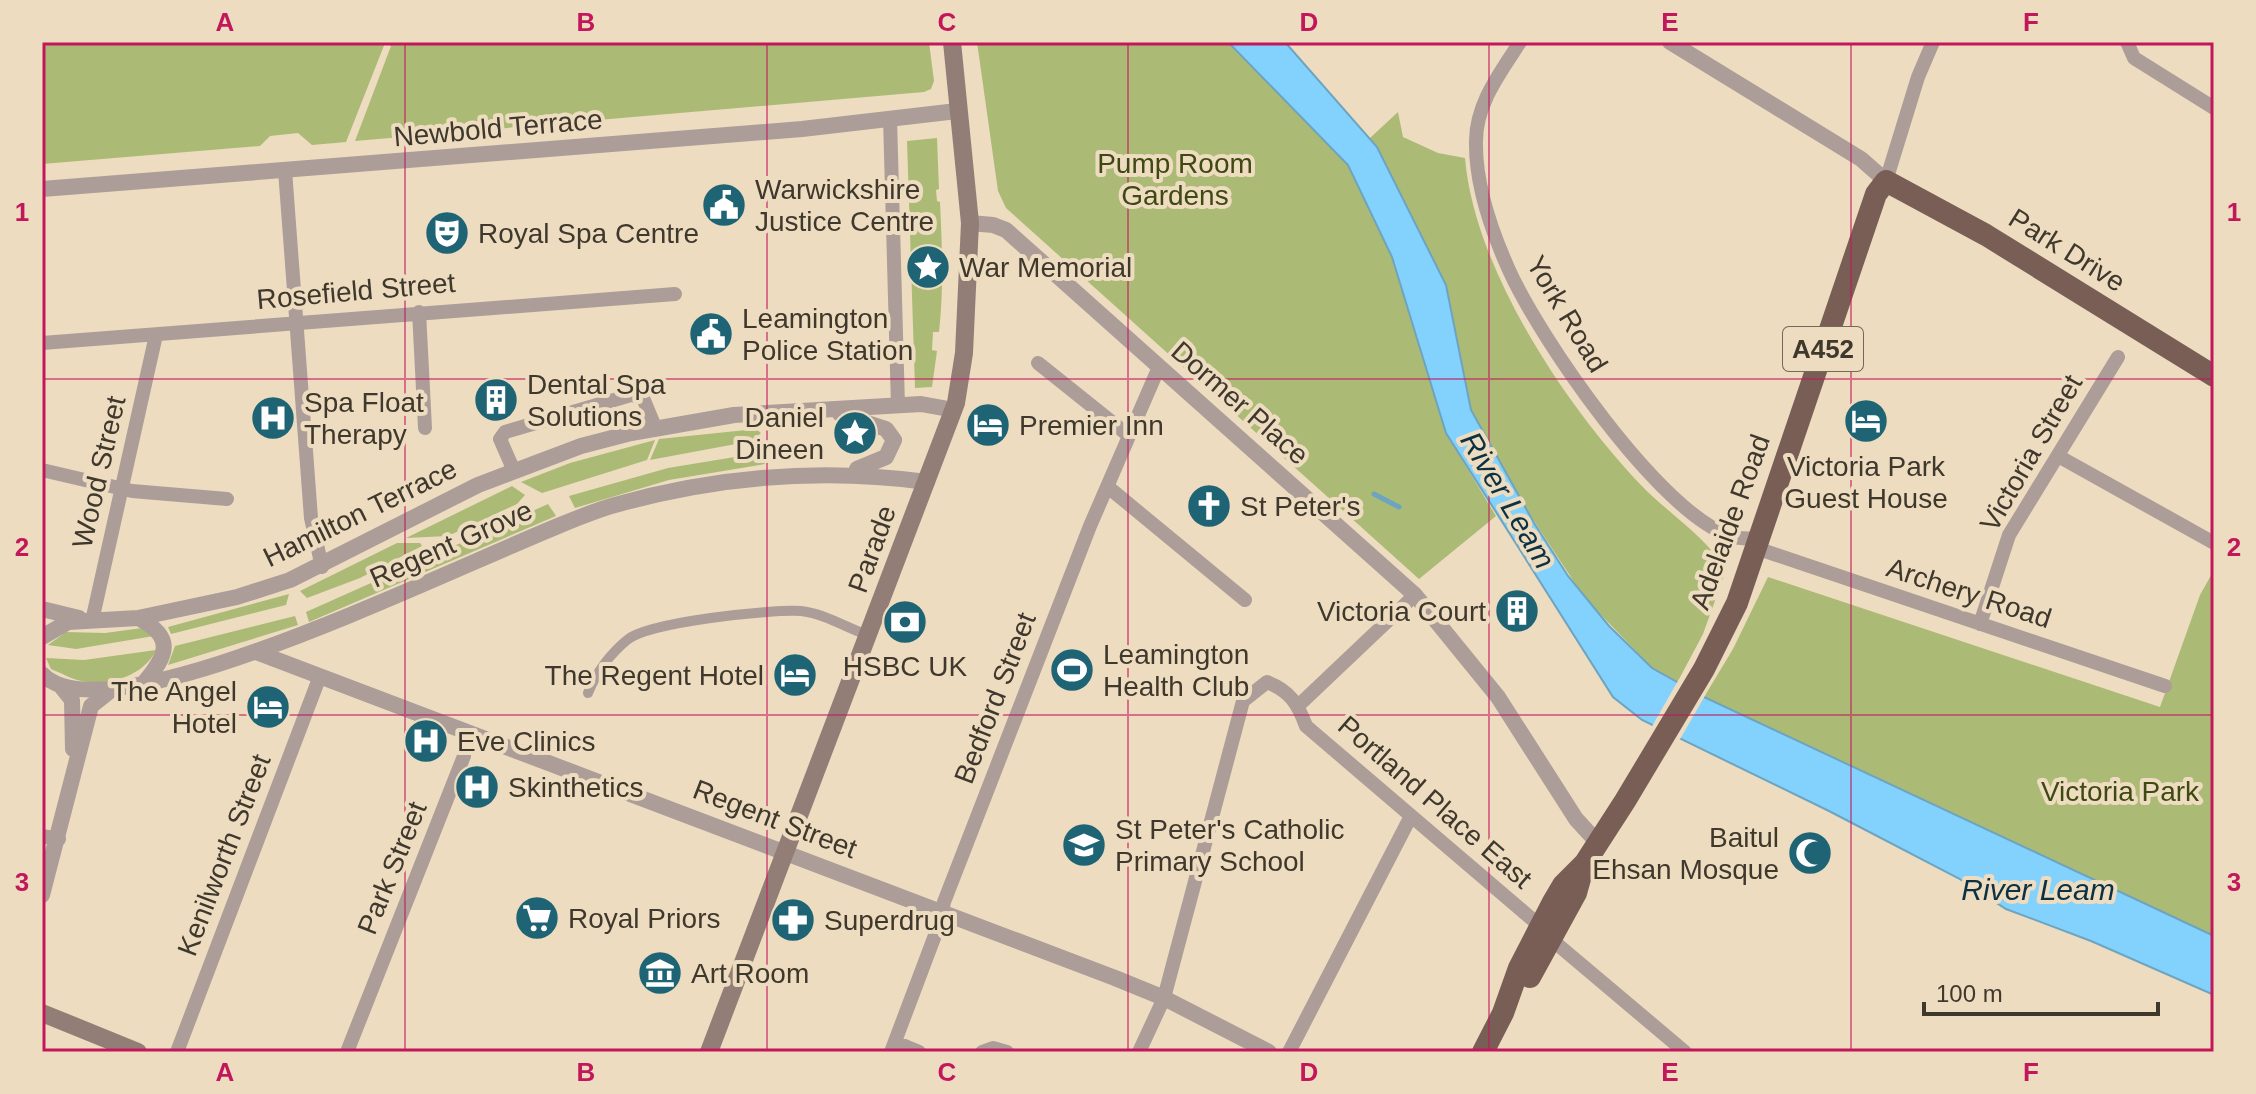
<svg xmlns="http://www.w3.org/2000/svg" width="2256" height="1094" font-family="Helvetica,sans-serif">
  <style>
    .green { fill: #abbb76 }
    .water { fill: #82d2fd; stroke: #6ea4bf; stroke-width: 2 }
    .pier { fill: #eddcc0 }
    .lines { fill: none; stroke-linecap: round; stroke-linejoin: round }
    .stream { stroke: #6ea4bf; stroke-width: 5 }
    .pedestrian { stroke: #ac9d99; stroke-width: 10 }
    .minor { stroke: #ac9d99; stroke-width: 14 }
    .tertiary { stroke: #ac9d99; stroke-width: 16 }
    .secondary { stroke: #937e77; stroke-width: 18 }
    .trunk { stroke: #795e56; stroke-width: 22 }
    .grid { fill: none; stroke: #c2185b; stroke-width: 2; stroke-opacity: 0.55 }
    .labels { text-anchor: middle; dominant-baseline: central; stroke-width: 8; stroke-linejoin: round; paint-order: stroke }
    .shield { fill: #eddcc0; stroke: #736959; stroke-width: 2 }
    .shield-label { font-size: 26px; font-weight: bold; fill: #3f382d }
    .street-label { font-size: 28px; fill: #3f382d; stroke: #eddcc0 }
    .park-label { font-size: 28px; fill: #3f4912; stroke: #eddcc0 }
    .poi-label { font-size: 28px; fill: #3f382d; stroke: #eddcc0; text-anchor: start }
    .water-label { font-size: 30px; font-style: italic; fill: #0c3143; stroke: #eddcc0 }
    .neatline { fill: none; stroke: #c2185b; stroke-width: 3 }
    .grid-label { font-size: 26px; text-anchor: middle; font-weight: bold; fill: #c2185b }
  </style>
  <rect width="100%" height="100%" fill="#eddcc0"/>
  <!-- green -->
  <path class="green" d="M42 42H929L934 81 931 89 924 92 355 141 391 46 385 43 346 142 312 145 298 133 270 136 260 146 42 164Z
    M977 42H1228L1329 143 1348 165 1364 192 1392 257 1446 433 1496 516 1419 579 1006 208 998 191Z
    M1398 112 1403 137 1438 153 1465 158C1474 268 1565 405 1639 483 1666 512 1706 536 1726 570L1703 634 1677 683 1652 668 1584 597 1507 480 1471 410 1446 285 1370 138Z
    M937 138 939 189 936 190 937 201 940 202C942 246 944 288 939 332H933L932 350 937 351 932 387 915 388 907 141Z
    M756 429 761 433 752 441 650 460 659 439Z
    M655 440 647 460 542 493 521 482 570 463Z
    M759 453 765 464 669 480 575 508 569 496 668 468Z
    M512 486 525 495 517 504 448 536 406 538Z
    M548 504 556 516 309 622 306 612Z
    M397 543H420L422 546 360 578 307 598 300 591Z
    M2214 570V936L1704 697 1733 649 1768 577 2160 707 2200 595Z
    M289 594 286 605 171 634 168 627Z
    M295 616 298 625 168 665 175 646Z
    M142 628 154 636 76 649 48 645 66 632 105 633Z
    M156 650C145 674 114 685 86 682 75 681 61 673 51 669L46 658 84 660Z"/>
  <!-- water -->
  <path class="water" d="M1228 42H1285L1377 147 1446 285 1471 410 1534 523 1568 576 1609 626 1652 668 1704 697 2214 936V995L2091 941 2006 909 1958 878 1829 811 1642 720 1613 697 1446 433 1392 257 1348 165Z"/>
  <!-- pier -->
  <path class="pier" d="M1679 679 1706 694 1679 741 1651 728Z"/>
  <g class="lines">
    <!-- stream -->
    <path class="stream" d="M1374 494 1399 507"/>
    <!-- pedestrian -->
    <path class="pedestrian" d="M588 693C597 671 609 655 627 640 648 622 771 609 801 611 823 613 849 629 870 636"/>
    <!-- minor -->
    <path class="minor" d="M1520 42C1501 72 1476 103 1476 141 1475 185 1491 230 1509 270 1540 339 1658 510 1728 535 1738 539 1748 539 1758 538
      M2127 42 2134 58 2214 108
      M890 118 898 406
      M285 170 311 518 322 567
      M1886 181 1918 77 1933 42
      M419 312 425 428
      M42 343 675 294
      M1038 363 1128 435
      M2058 456 2214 543
      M42 470 132 491 227 499
      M514 471 500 439 505 432 631 395 643 398 655 427
      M1108 487 1245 600
      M1756 548 2165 686
      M92 621 156 335
      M1980 624 2009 535 2118 357
      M1299 705 1415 595
      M42 836 59 839
      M1551 939 1685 1052
      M895 1042 919 1052
      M177 1052 320 676
      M347 1052 464 756 465 732
      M891 1052 940 922 944 902 1090 526 1159 367
      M982 1052 993 1048 1007 1052
      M1139 1052 1164 998 1243 701 1267 682C1290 691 1298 704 1306 726L1540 926
      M1289 1052 1411 816"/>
    <!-- tertiary -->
    <path class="tertiary" d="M1670 42 1861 159 1886 181
      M42 189 802 129 957 111
      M970 223 993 225 1006 230 1415 595 1498 697 1576 819 1598 843
      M840 414 886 429 894 440 886 457 857 469
      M42 609 79 618
      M138 618C175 637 168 655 143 684
      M42 637 68 622 138 618 237 597 290 580 478 485 581 446 631 433 734 415 921 404 954 410
      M256 652 1115 978 1164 998 1269 1052
      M42 674C114 749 519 531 615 505 718 476 822 468 927 482
      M60 685 72 700 73 749
      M42 895 91 706 110 691"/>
    <!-- secondary -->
    <path class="secondary" d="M42 1013 138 1052
      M709 1052 956 403 964 353 970 223 952 42"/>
    <!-- trunk -->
    <path class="trunk" d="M1530 977 1576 893 1583 868
      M1483 1052 1503 1013 1519 968 1553 902 1563 885 1585 863 1625 801 1704 669 1737 603 1876 194 1886 181 1986 235 2214 376"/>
  </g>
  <!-- grid -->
  <path class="grid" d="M405 42V1052M767 42V1052M1128 42V1052M1489 42V1052M1851 42V1052M42 379H2214M42 715H2214"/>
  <!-- icons -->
  <defs>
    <g id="civic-disc" transform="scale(2.3)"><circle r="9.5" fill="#1e6474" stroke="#eddcc0"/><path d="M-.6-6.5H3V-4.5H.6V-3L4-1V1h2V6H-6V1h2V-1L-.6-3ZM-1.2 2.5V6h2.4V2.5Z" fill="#fff"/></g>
    <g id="theatre-disc" transform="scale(2.3)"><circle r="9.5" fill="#1e6474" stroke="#eddcc0"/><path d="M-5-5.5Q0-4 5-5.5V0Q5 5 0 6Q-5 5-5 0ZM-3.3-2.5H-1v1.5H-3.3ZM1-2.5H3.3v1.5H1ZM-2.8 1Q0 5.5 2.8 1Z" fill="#fff"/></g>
    <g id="sight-disc" transform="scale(2.3)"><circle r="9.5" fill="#1e6474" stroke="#eddcc0"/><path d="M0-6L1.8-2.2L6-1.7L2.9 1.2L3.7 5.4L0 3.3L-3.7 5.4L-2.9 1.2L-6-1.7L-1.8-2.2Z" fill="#fff"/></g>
    <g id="building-disc" transform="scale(2.3)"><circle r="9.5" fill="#1e6474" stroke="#eddcc0"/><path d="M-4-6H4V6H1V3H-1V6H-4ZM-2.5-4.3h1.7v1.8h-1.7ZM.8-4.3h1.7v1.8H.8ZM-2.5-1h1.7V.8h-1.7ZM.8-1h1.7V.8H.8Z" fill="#fff"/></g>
    <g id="hospital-disc" transform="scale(2.3)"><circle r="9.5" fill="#1e6474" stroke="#eddcc0"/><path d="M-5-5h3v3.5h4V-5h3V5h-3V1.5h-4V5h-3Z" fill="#fff"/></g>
    <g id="hotel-disc" transform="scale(2.3)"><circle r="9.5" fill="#1e6474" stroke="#eddcc0"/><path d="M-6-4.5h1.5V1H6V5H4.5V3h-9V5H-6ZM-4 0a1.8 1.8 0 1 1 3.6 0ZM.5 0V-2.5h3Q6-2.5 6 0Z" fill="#fff"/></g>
    <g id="church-disc" transform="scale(2.3)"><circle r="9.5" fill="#1e6474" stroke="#eddcc0"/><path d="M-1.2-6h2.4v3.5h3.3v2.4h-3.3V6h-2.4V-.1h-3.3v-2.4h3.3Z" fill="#fff"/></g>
    <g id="bank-disc" transform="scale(2.3)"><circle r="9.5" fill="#1e6474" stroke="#eddcc0"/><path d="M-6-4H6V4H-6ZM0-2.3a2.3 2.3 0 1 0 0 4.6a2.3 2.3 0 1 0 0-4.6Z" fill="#fff"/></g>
    <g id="stadium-disc" transform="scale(2.3)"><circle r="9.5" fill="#1e6474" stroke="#eddcc0"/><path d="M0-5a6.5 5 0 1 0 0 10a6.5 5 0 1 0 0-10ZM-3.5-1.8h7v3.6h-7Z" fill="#fff"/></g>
    <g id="school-disc" transform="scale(2.3)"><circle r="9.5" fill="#1e6474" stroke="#eddcc0"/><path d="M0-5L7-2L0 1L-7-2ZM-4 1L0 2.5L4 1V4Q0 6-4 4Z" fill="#fff"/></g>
    <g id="mosque-disc" transform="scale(2.3)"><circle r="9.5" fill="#1e6474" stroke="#eddcc0"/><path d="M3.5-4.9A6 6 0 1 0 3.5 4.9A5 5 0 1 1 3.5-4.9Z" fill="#fff"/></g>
    <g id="supermarket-disc" transform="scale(2.3)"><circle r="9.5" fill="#1e6474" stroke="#eddcc0"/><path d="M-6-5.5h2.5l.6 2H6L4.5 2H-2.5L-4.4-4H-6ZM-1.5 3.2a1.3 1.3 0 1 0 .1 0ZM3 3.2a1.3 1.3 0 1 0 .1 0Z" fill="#fff"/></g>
    <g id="pharmacy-disc" transform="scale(2.3)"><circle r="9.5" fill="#1e6474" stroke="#eddcc0"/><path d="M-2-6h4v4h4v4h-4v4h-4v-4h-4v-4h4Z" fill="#fff"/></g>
    <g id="museum-disc" transform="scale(2.3)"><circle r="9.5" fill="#1e6474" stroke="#eddcc0"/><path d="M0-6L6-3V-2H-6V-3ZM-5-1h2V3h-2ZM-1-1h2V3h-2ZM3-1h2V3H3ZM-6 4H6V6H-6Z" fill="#fff"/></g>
  </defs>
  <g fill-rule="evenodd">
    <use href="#civic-disc" x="724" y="205"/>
    <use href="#theatre-disc" x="447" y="233"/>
    <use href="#sight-disc" x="928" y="267"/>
    <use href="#civic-disc" x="711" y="334"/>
    <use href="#building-disc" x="496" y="400"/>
    <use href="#hospital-disc" x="273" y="418"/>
    <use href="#hotel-disc" x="1866" y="421"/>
    <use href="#hotel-disc" x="988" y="425"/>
    <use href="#sight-disc" x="855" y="433"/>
    <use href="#church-disc" x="1209" y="506"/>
    <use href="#building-disc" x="1517" y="611"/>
    <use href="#bank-disc" x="905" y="622"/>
    <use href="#stadium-disc" x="1072" y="670"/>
    <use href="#hotel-disc" x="795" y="675"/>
    <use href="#hotel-disc" x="268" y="707"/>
    <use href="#hospital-disc" x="426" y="741"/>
    <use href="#hospital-disc" x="477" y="787"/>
    <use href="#school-disc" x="1084" y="845"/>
    <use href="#mosque-disc" x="1810" y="853"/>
    <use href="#supermarket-disc" x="537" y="918"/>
    <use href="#pharmacy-disc" x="793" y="920"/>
    <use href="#museum-disc" x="660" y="973"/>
  </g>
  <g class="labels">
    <!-- shield labels -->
    <rect class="shield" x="1783" y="327" width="80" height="44" rx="6"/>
    <g class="shield-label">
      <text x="1823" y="349">A452</text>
    </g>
    <!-- street labels -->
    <g class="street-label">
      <text transform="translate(498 128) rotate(-5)">Newbold Terrace</text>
      <text transform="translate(2067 250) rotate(32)">Park Drive</text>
      <text transform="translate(356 291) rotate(-5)">Rosefield Street</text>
      <text transform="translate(1567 314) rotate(59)">York Road</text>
      <text transform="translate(1240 403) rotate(41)">Dormer Place</text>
      <text transform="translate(2031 453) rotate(-60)">Victoria Street</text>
      <text transform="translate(99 472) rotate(-77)">Wood Street</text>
      <text transform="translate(360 513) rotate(-26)">Hamilton Terrace</text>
      <text transform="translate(1730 522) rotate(-70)">Adelaide Road</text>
      <text transform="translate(451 544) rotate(-24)">Regent Grove</text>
      <text transform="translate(872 549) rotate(-70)">Parade</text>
      <text transform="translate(1969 593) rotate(18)">Archery Road</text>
      <text transform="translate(995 698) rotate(-69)">Bedford Street</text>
      <text transform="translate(1435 802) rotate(41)">Portland Place East</text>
      <text transform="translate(775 819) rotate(21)">Regent Street</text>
      <text transform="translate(224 855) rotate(-69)">Kenilworth Street</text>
      <text transform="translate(392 868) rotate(-68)">Park Street</text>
    </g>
    <!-- park labels -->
    <g class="park-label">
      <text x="1175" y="163">Pump Room<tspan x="1175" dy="32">Gardens</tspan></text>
      <text x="2120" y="791">Victoria Park</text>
    </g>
    <!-- poi labels -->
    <g class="poi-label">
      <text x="755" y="189">Warwickshire<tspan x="755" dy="32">Justice Centre</tspan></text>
      <text x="478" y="233">Royal Spa Centre</text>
      <text x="959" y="267">War Memorial</text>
      <text x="742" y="318">Leamington<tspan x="742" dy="32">Police Station</tspan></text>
      <text x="527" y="384">Dental Spa<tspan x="527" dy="32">Solutions</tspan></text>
      <text x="304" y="402">Spa Float<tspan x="304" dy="32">Therapy</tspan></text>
      <text x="824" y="417" text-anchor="end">Daniel<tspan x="824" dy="32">Dineen</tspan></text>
      <text x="1019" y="425">Premier Inn</text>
      <text x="1866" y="466" text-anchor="middle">Victoria Park<tspan x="1866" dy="32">Guest House</tspan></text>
      <text x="1240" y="506">St Peter's</text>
      <text x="1486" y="611" text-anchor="end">Victoria Court</text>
      <text x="1103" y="654">Leamington<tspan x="1103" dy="32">Health Club</tspan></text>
      <text x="905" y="666" text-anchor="middle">HSBC UK</text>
      <text x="764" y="675" text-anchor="end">The Regent Hotel</text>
      <text x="237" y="691" text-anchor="end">The Angel<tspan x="237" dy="32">Hotel</tspan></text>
      <text x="457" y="741">Eve Clinics</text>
      <text x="508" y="787">Skinthetics</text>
      <text x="1115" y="829">St Peter's Catholic<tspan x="1115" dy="32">Primary School</tspan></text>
      <text x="1779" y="837" text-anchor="end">Baitul<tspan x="1779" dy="32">Ehsan Mosque</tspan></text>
      <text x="568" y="918">Royal Priors</text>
      <text x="824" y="920">Superdrug</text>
      <text x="691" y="973">Art Room</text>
    </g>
    <!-- water labels -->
    <g class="water-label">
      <text transform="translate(1508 500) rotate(59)">River Leam</text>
      <text x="2038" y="889">River Leam</text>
    </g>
  </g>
  <!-- border -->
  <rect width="2256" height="1094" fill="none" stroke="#eddcc0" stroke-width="88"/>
  <!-- scale -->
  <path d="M1924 1002v12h234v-12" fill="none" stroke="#3f382d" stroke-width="4"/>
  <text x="1936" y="1002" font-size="24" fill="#3f382d" stroke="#eddcc0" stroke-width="6" paint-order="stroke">100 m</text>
  <rect x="44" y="44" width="2168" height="1006" class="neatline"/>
  <g class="grid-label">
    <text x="225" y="31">A</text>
    <text x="586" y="31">B</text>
    <text x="947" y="31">C</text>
    <text x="1309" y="31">D</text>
    <text x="1670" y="31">E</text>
    <text x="2031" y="31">F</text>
    <text x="22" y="221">1</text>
    <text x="2234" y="221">1</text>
    <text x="22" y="556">2</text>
    <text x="2234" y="556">2</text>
    <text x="22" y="891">3</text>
    <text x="2234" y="891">3</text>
    <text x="225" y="1081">A</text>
    <text x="586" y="1081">B</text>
    <text x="947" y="1081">C</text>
    <text x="1309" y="1081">D</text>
    <text x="1670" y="1081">E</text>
    <text x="2031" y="1081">F</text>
  </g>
</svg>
